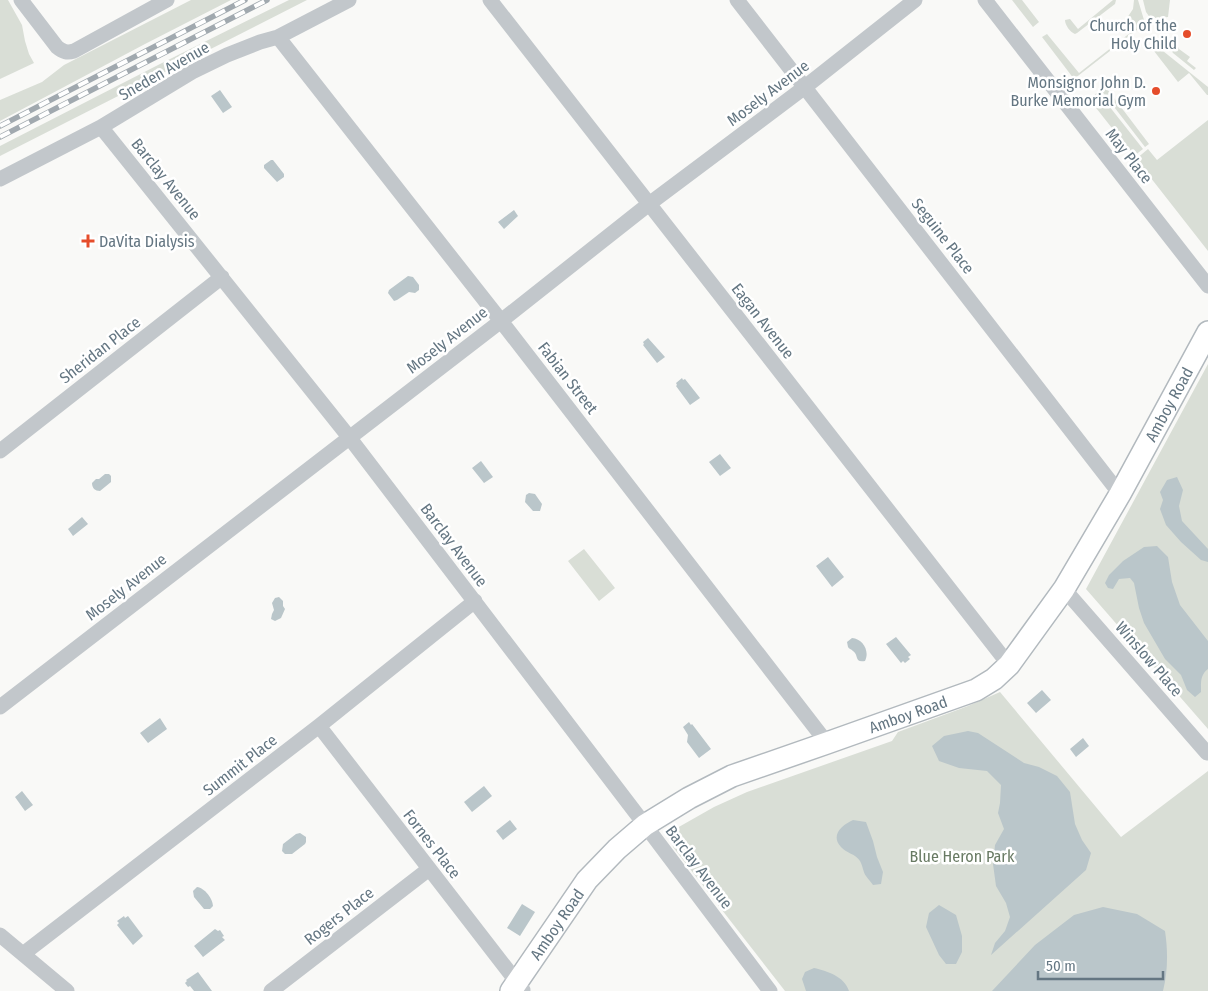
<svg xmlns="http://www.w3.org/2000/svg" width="1208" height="991" font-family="'Fira Sans Condensed',sans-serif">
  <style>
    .green { fill: #d9ded6 }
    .water { fill: #bac6ca }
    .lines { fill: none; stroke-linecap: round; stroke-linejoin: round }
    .secondary-casing { stroke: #b2b9be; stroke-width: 24 }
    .minor { stroke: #c2c7cb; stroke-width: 15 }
    .secondary { stroke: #fff; stroke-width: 21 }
    .rail-casing { stroke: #a1a9af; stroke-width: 5.5 }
    .rail { stroke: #fff; stroke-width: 4; stroke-dasharray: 11; stroke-linecap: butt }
    .poi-dot { fill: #e54d2b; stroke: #fff; stroke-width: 2 }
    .labels { text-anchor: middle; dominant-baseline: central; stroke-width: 5; stroke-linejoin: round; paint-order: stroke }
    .poi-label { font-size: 16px; fill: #647682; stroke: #fff; text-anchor: end }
    .street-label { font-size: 16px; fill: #647682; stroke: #fff }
    .park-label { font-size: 16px; fill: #687a63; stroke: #fff }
  </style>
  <rect width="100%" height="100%" fill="#f9f9f7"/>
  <!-- green -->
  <path class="green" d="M0 0H8L22 25 25 41 29 54 34 63 0 79Z
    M191 0H231L145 44 0 121V100L42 82 64 65Z
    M289 0H307L0 156V146L160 64Z
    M1012 0H1022L1039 22 1033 27Z
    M1113 0H1116L1115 4 1077 33 1075 34C1070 32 1065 25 1065 20L1070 19 1078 29Z
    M1134 0H1138L1144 20 1142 26 1074 79 1042 37 1047 34 1079 73 1135 29 1127 18 1133 9Z
    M1143 0H1170L1168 17 1151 19 1146 12Z
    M1175 40 1179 49 1190 57 1187 61 1196 68 1194 70 1173 53 1167 44Z
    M1161 47 1163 51 1208 87V95H1207L1189 73 1178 82 1154 51Z
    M1105 86 1149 144 1145 147 1101 90Z
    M1098 92 1143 149 1134 156 1089 99Z
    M1208 120V251L1136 159 1148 149 1157 160Z
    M1208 364V729L1086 589Z
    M584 549 615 588 599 601 568 561Z
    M1000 692 1121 837 1208 771V991H785L673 847 671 837 678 835 677 828 714 807 747 792 892 741 898 732 968 706Z"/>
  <!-- water -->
  <path class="water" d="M220 90 232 107 223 113 211 96Z
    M271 160H273L284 174V177L277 182 264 168V165Z
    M514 210 518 216 504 229 498 222Z
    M408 276 413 277 419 285V290L415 293 409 292 397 300 394 301 388 293 389 290Z
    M648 338 665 357 657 363 643 345 644 344 643 342Z
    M682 378 683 380 685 379 700 398 690 405 676 386 677 385 676 383Z
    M720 454 731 468 720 476 709 462Z
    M481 461 493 477 484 483 472 468Z
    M105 474H109L111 476V482L100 491C95 491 92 488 92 483L96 479H99Z
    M1177 477 1183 490 1179 506 1182 521 1208 549V562L1201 560 1181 542 1166 525 1160 509 1163 500 1160 492 1167 480Z
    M529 493 535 494 542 504 540 511H533L525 502 526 495Z
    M82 517 88 524 73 536 68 529Z
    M1157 546 1168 557 1172 582 1180 605 1208 641V669C1200 675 1201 683 1201 692L1195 697 1187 690 1181 675 1165 659 1144 623 1139 608 1134 583 1130 578 1119 579 1113 589 1108 588 1105 583 1109 575 1123 561 1144 547Z
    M828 557 844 577 832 587 816 566Z
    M279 597 283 601V606L285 609 281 618 275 621 271 619 272 614 274 610 272 603 275 598Z
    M896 637 911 655 908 657 910 659 905 663 903 661 901 663 886 644Z
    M852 638C863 639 870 651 865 661 854 663 859 655 853 651 851 649 849 649 848 647L847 642Z
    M1042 690 1051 700 1036 713 1027 703Z
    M160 718 167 729 148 743 140 733Z
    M689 722 691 725 692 724 711 749 699 758 687 742 688 735 683 727Z
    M968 731 978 733 1024 763 1039 767 1057 776 1070 792 1075 824 1082 840 1091 853 1086 870 991 955 995 943 1005 931 1010 917 1006 903 996 886 993 864 995 845 1004 829 998 813 1000 803 1001 785 987 771 959 768 939 761 932 746 944 736Z
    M1083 738 1089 746 1076 757 1070 749Z
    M484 786 492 796 472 812 464 802Z
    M22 791 33 805 25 811 15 797Z
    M510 820 517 829 503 840 496 831Z
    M853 820 866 822 873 841 877 857 883 872 881 884 873 885C871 882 868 879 866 876 863 872 863 866 860 861 856 854 846 853 841 847 830 835 842 825 853 820Z
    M300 833 306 837V842L305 844 292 854H285L282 851 283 844 296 834Z
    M197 887C205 888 213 899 213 906L210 909H204L194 897 193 891Z
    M522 904 535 912 520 936 507 928Z
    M939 905 956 915 962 936V952L956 964H946L939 955 926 927 929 913Z
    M1103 907 1137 914 1165 931C1168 951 1168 971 1163 991H992L1035 945 1074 915Z
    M124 916 125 918 128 916 143 936 133 945 117 925 119 923 117 921Z
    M215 929 218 931 220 930 224 936 222 937 225 940 203 957 194 946Z
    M814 968C827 971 844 976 849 991H806L802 979 805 972Z
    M198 972 212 991H194L190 986 188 987 185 983 187 981 186 980Z"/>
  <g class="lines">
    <!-- secondary casing -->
    <g class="secondary-casing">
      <g id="secondary">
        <path id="s1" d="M511 991 587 880 617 849 645 825 689 798 732 776 827 743 976 690 994 679 1009 665 1064 589 1120 494 1208 332"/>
      </g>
    </g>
    <!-- minor -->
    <path class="minor" d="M21 0 57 47C63 52 67 53 74 51L167 0
      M490 0 1009 665
      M737 0 1120 494
      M985 0 1208 286
      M278 37 501 321 827 743
      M101 127 349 437 645 825 770 991
      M0 179 101 127 192 72 227 55 260 42 278 37 349 0
      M0 451 222 277
      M1064 589 1207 753
      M0 707 501 321 649 204 805 87 915 0
      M319 726 523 990
      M0 935 67 991
      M23 954 319 726 475 601
      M271 991 429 869"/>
    <!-- secondary -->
    <use href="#secondary" class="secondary"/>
    <!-- rail casing -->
    <g class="rail-casing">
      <path id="rail" d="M0 126 245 0
        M0 137 267 0"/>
    </g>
    <!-- rail -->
    <use href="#rail" class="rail"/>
  </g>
  <!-- markers -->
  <g class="poi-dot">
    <circle cx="1187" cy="34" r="5"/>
    <circle cx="1156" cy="91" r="5"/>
    <path d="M85.5 233.5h5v5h5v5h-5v5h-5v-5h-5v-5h5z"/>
  </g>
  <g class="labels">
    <!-- poi labels -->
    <g class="poi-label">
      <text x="1177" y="25">Church of the<tspan x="1177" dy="18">Holy Child</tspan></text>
      <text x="1146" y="82">Monsignor John D.<tspan x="1146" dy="18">Burke Memorial Gym</tspan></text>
      <text x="99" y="241" text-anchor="start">DaVita Dialysis</text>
    </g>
    <!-- street labels -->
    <g class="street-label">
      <text transform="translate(164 71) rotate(-30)">Sneden Avenue</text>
      <text transform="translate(768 93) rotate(-37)">Mosely Avenue</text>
      <text transform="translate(1129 156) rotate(52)">May Place</text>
      <text transform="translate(166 179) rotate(51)">Barclay Avenue</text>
      <text transform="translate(943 236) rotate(52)">Seguine Place</text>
      <text transform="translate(763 321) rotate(52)">Eagan Avenue</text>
      <text transform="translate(447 340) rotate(-38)">Mosely Avenue</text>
      <text transform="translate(100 350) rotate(-38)">Sheridan Place</text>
      <text transform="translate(568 378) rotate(52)">Fabian Street</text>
      <text stroke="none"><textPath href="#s1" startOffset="921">Amboy Road</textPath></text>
      <text transform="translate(454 545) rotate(53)">Barclay Avenue</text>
      <text transform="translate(126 587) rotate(-38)">Mosely Avenue</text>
      <text transform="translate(1149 659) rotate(49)">Winslow Place</text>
      <text stroke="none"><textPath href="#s1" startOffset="501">Amboy Road</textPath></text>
      <text transform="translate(240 765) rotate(-38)">Summit Place</text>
      <text transform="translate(432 844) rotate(52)">Fornes Place</text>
      <text transform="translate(699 867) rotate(53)">Barclay Avenue</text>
      <text transform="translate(339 916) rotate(-38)">Rogers Place</text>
      <text stroke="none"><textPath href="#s1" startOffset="81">Amboy Road</textPath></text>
    </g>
    <!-- park labels -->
    <g class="park-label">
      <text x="962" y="856">Blue Heron Park</text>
    </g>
  </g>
  <!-- scale -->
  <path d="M1038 971v8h125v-8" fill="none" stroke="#647682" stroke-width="2.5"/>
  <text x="1046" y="971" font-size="15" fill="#647682" stroke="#ffffff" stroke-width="4" paint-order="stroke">50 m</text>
</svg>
